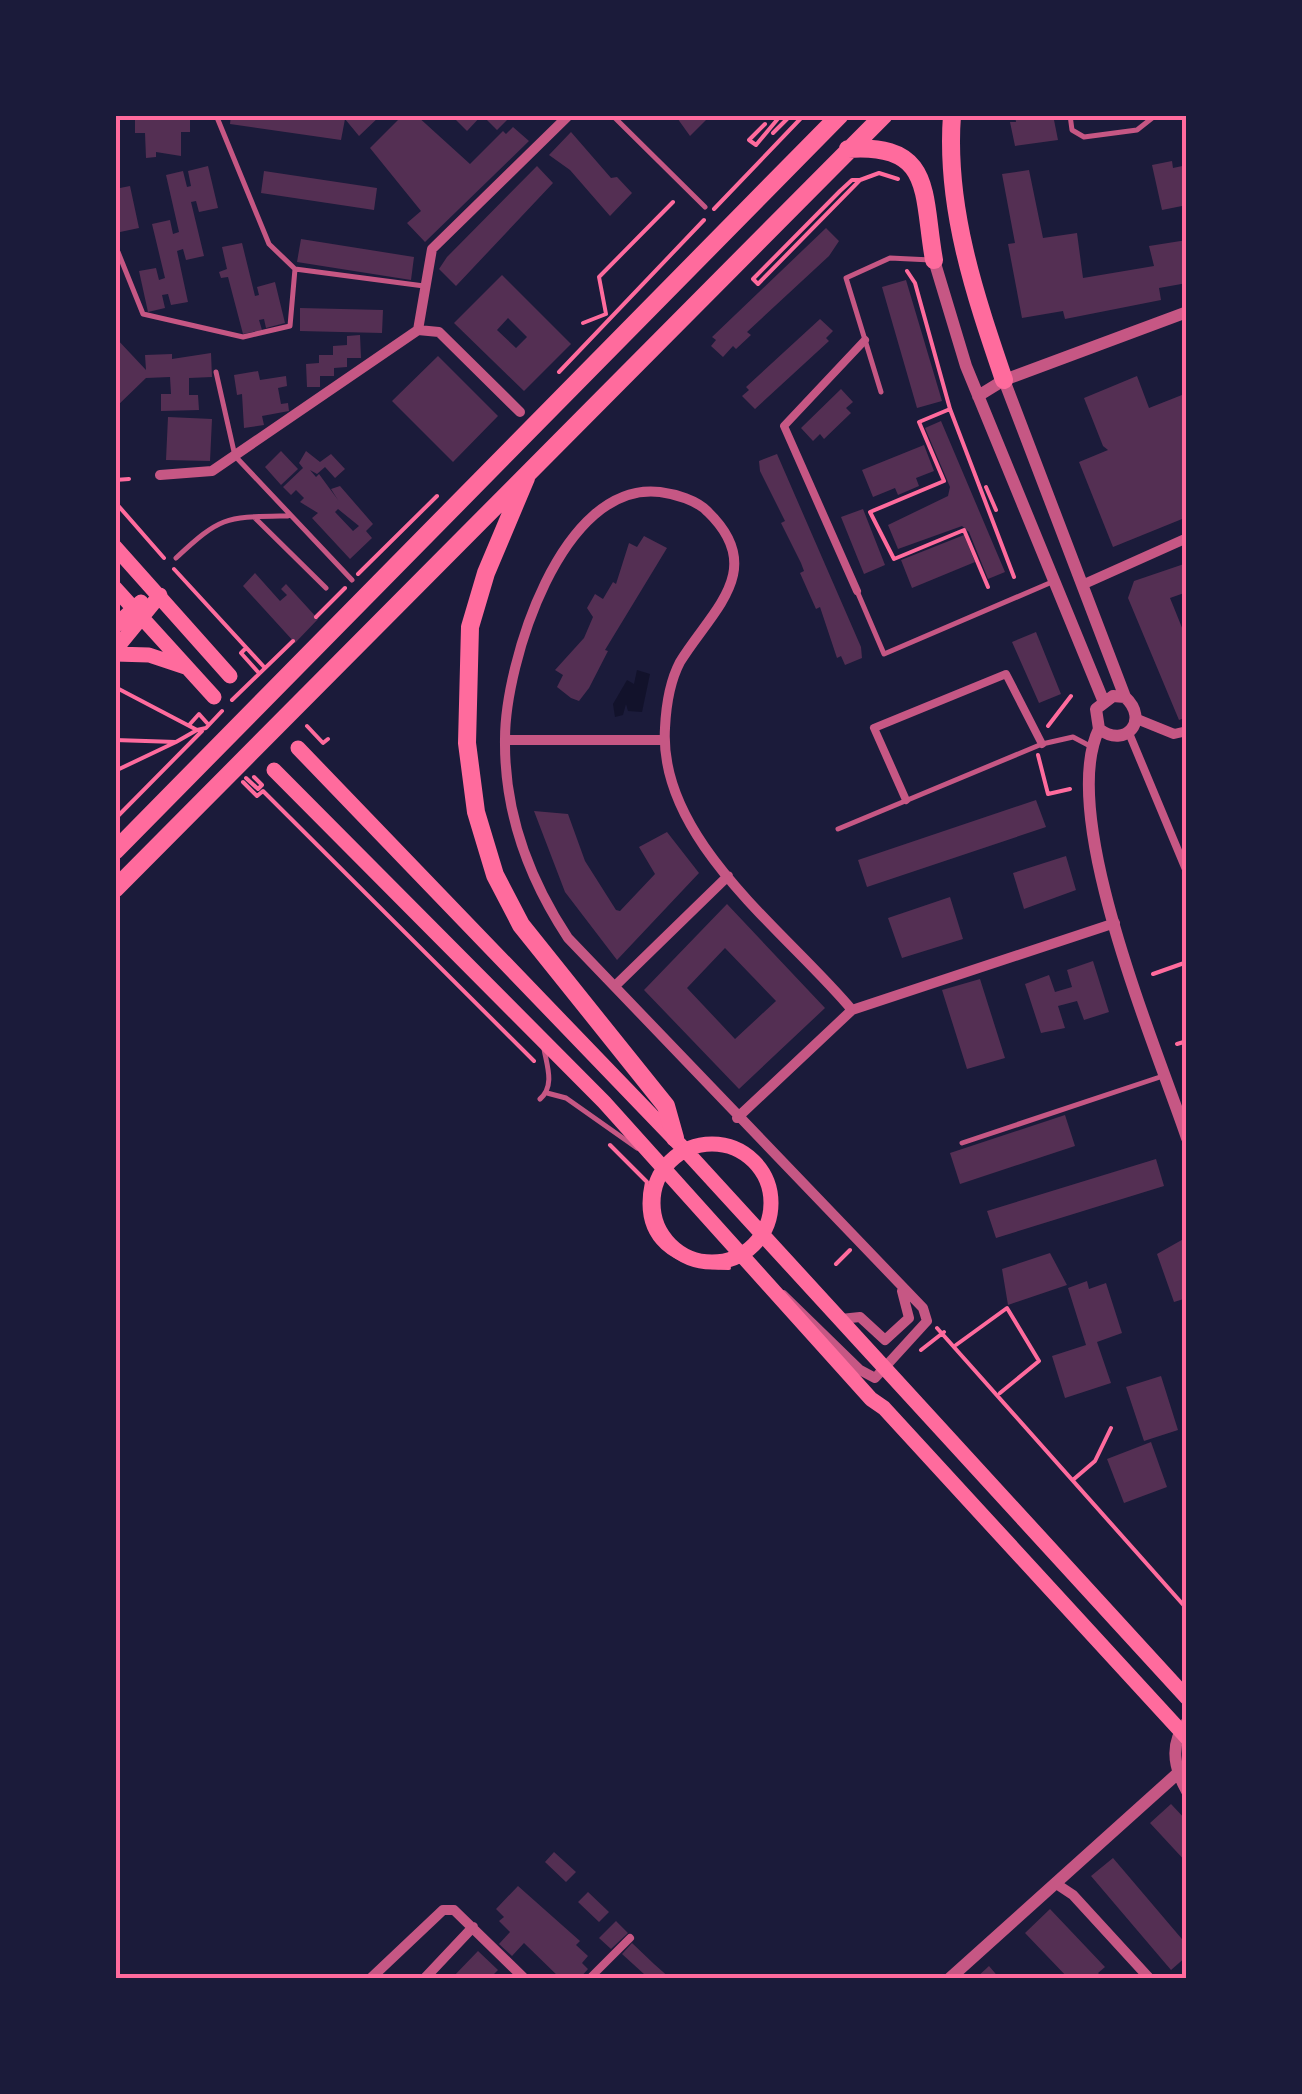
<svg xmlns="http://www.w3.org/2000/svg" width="1302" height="2094" font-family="Mulish,sans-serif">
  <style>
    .water { fill: #12122b }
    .building { fill: #542f53; fill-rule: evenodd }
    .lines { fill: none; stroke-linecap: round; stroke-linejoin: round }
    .path { stroke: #ff6b9d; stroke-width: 4 }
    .service { stroke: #c65784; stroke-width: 5 }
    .pedestrian { stroke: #c65784; stroke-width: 8 }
    .minor { stroke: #c65784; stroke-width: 10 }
    .tertiary { stroke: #c65784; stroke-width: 12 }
    .primary { stroke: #ff6b9d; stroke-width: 15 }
    .motorway { stroke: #ff6b9d; stroke-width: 18 }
    .neatline { fill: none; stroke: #ff6b9d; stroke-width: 4 }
  </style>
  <rect width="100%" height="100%" fill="#1b1b3a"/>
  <!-- water -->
  <path class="water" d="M637 670 650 674 642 712 628 711 626 704 623 715 615 717 613 704 627 680 634 684Z"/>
  <!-- building -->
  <path class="building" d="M135 115H190V132H181V156L156 152V157L146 158 145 133H135Z
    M231 115H318L345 119 341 140 230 124Z
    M350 115H381L359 136 345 119Z
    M403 115H416L470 164 503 131 506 134 513 127 529 141 425 242 407 223 421 211 370 148Z
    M451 115H482L467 131Z
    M482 115H512L497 130Z
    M675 115H711L690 136Z
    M1015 115H1053L1058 140 1015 146 1010 122H1016Z
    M571 132 611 178 617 177 632 193 610 216 570 170 549 155Z
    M1172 161 1173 168 1187 165V205L1162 210 1152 165Z
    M208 166 218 208 199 212 196 201 191 202 204 256 186 260 183 249 177 251 188 302 171 305 168 294 162 295 165 308 148 312 139 271 156 268 159 280 165 278 152 224 170 220 173 234 179 232 166 175 183 171 187 187 191 186 188 171Z
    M537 166 553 183 456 286 439 269 447 257Z
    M1029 170 1043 238 1077 233 1083 278 1154 266 1149 246 1187 240V283L1159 288 1161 300 1065 319 1063 311 1022 318 1008 244 1015 243 1002 174Z
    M264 171 377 188 374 210 261 193Z
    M130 186 139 228 120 232 115 227V189Z
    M826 228 839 241 829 256 747 332 751 335 736 349 733 346 723 357 711 346 716 340 712 337Z
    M301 239 414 257 411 280 297 262Z
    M242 243 255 296 259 295 257 287 275 282 285 323 266 328 264 319 259 320 262 330 243 334 228 277 221 278 219 272 227 269 222 247Z
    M502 275 571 344 524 391 454 323ZM508 318 527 337 516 348 497 330Z
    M906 280 942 401 917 408 882 287Z
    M300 308 383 310 382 333 300 331Z
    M820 319 833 331 826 338 829 341 755 409 742 396 749 390 746 387Z
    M360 335 361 358H347V367L334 368V376H320V387H307L306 364 319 363V355H333V346L347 345V336Z
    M115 337 146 370 145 355 172 354V359L211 353 212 377 189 378V395H198L199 410 161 411V394H171L170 377 146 378 115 408Z
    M438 356 498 416 453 462 392 401Z
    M258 371 260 380 286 376 287 386 278 388 281 404 288 403 289 411 262 416 264 425 244 428 242 394 237 395 234 375Z
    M1137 376 1149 408 1187 393V517L1113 547 1079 462 1108 450 1103 446 1084 398Z
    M841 389 853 402 846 408 851 413 824 439 820 434 813 441 801 428Z
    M168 417 212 419 210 461 166 460Z
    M941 421 1005 572 988 579 969 532 962 526 898 549 888 525 948 496 950 487 925 428Z
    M924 445 934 471 916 478 919 486 898 495 895 488 873 497 862 470Z
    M281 451 298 469 281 485 265 467Z
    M306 451 320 462 331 454 345 469 335 478 325 467 317 474 310 470 316 477 319 474 338 500 331 489 340 486 373 524 366 531 372 538 350 559 312 518 318 513 300 502 304 498 296 490 291 495 283 487 303 468 299 463ZM338 509 359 526 353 531 335 512Z
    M777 454 861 647 862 658 845 665 841 656 837 658 820 607 816 609 800 573 804 571 801 563 781 523 785 521 760 471 759 461Z
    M863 509 885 565 864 574 841 517Z
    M964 535 975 562 912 588 901 560Z
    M644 536 667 548 605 650 608 651 589 688 579 701 571 698 557 687 563 675 555 670 584 638 593 617 587 608 595 594 603 599 613 582 616 584 629 543 637 547Z
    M1187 558V592L1170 598 1187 640V717L1179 720 1128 598 1134 581 1184 564 1182 560Z
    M255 573 280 601 287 595 281 589 286 584 318 619 295 643 243 586Z
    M1036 632 1061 694 1039 703 1012 642Z
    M1036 800 1046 827 867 887 858 860Z
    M534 811 568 814 585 861 616 910 620 911 655 874 639 847 667 832 699 873 617 960 565 892Z
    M1066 856 1076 890 1024 909 1013 873Z
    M950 897 963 939 902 958 888 918Z
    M727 904 825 1008 739 1089 644 990ZM725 948 776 1001 735 1039 687 988Z
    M1093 961 1109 1012 1084 1020 1077 1001 1058 1006 1065 1028 1041 1033 1025 984 1049 975 1055 992 1072 987 1067 970Z
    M980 979 1005 1058 967 1069 942 990Z
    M1065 1115 1075 1146 960 1184 950 1153Z
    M1156 1159 1164 1186 996 1238 987 1211Z
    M1187 1237V1298L1174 1302 1157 1254Z
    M1050 1253 1067 1285 1008 1305 1002 1269Z
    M1087 1281 1089 1289 1106 1283 1122 1333 1097 1342 1111 1383 1065 1398 1052 1356 1086 1345 1068 1288Z
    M1161 1376 1178 1430 1144 1441 1126 1387Z
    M1151 1442 1167 1487 1124 1503 1107 1459Z
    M1171 1804 1187 1821V1863L1150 1823Z
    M554 1852 576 1872 566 1882 545 1862Z
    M1113 1858 1187 1945V1956L1171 1970 1091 1876Z
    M518 1886 580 1941 576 1945 588 1956 582 1963 588 1969 579 1979H561L524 1943 512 1956 499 1944 510 1932 499 1921 504 1917 496 1909Z
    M588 1892 609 1912 599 1922 578 1902Z
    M1050 1909 1105 1967 1098 1973 1104 1979H1069L1025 1933Z
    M616 1921 628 1933 611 1949 599 1938Z
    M632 1943 654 1964 671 1979H651L644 1974 622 1954Z
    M478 1951 498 1970 489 1979H451Z
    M989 1966 1000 1979H975Z"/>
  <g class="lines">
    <!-- path -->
    <path class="path" d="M757 117 759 115
      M773 133 791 115
      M756 145 781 115
      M756 145 749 140 765 124
      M860 180H852L840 191 753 279 758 284 860 180 879 173 898 179
      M714 209 804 115
      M907 271 915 283 950 409 1014 577
      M583 323 606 314 599 277 673 202
      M559 372 704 220
      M950 409 919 422 944 481 870 512 894 559 964 530 988 587
      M115 480 129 479
      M986 487 996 510
      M115 502 164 558
      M174 569 265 668
      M358 574 437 496
      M316 617 345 588
      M246 648 241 653 258 672
      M115 687 197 730 176 742
      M232 700 293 641
      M190 724 199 714 207 723
      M307 726 323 743 328 739
      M1048 726 1071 696
      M197 730 206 728 222 711
      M115 740 176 742 115 771
      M1038 755 1048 794 1070 789
      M246 778 258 789 262 785 254 777
      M243 782 257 796 263 791 534 1061
      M115 819 202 731
      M1153 974 1187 962
      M1177 1044 1187 1041
      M610 1145 647 1182C634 1242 675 1268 729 1268
      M836 1264 850 1250
      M937 1328 1187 1609
      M956 1345 1007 1308 1039 1361 1000 1393
      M921 1350 944 1332
      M1074 1479 1095 1461 1111 1428"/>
    <!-- service -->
    <path class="service" d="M216 115 269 244 295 269 424 286
      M612 115 705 207
      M1070 115 1072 130 1084 137 1137 130 1156 115
      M118 252 143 314 243 337 290 326 295 269
      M216 372 235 456 352 580
      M881 392 846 278 890 258 931 260
      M254 517 326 588
      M176 558C222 515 226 517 288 516
      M857 591 884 654 1052 582
      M838 829 1042 744 1073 737 1090 746
      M547 1093 566 1098 637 1148
      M540 1099C555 1086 547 1066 544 1049
      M962 1143 1163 1076"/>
    <!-- pedestrian -->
    <path class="pedestrian" d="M857 591 784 426 865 340
      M1129 733 1187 872
      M906 800 874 728 1006 674 1042 744
      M589 1979 630 1938"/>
    <!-- minor -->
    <path class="minor" d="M418 330 439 332 520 412
      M160 475 212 471 418 330 432 249 569 115
      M1082 585 1187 538
      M1137 719 1174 734 1187 731
      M505 740H664
      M616 985 728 876
      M737 1118 852 1010 1115 923
      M783 1295 860 1370 875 1378 927 1321 923 1308 568 938C529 879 504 811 505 739 505 664 561 480 660 492 675 494 697 500 708 512 768 570 711 611 680 662 670 681 666 707 665 728 658 840 786 931 852 1010
      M841 1319 860 1317 885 1340 909 1318 902 1291
      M1055 1883 1073 1895 1150 1979
      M370 1979 443 1910H454L525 1979
      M424 1979 473 1927"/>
    <!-- tertiary -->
    <path class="tertiary" d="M934 260 966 366 1103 700
      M1004 380 1125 697C1150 720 1126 749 1099 729L1096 709 1113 696 1125 697
      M978 396 1004 380 1187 312
      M1099 729C1057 815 1156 1046 1187 1138
      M1187 1722C1169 1744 1174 1768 1187 1791
      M949 1979 1177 1774"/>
    <!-- primary -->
    <path class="primary" d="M115 547 230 676
      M115 588 214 697
      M115 626 141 602
      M115 650 160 595
      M115 654 149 655 185 667
      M298 748 685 1150 1187 1698
      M274 770 604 1102 871 1399 884 1408 1187 1738
      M653 1203a59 59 0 1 1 118 0a59 59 0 1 1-118 0Z"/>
    <!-- motorway -->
    <path class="motorway" d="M952 115C945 207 975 295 1004 380
      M848 149C934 143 922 193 934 260
      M526 478 486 573 470 627 467 743 476 812 495 875 521 925 666 1106 675 1138
      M115 851 840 115
      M115 889 884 115"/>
  </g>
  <!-- border -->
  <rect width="1302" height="2094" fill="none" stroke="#1b1b3a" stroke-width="235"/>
  <rect x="118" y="118" width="1066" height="1858" class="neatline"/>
</svg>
